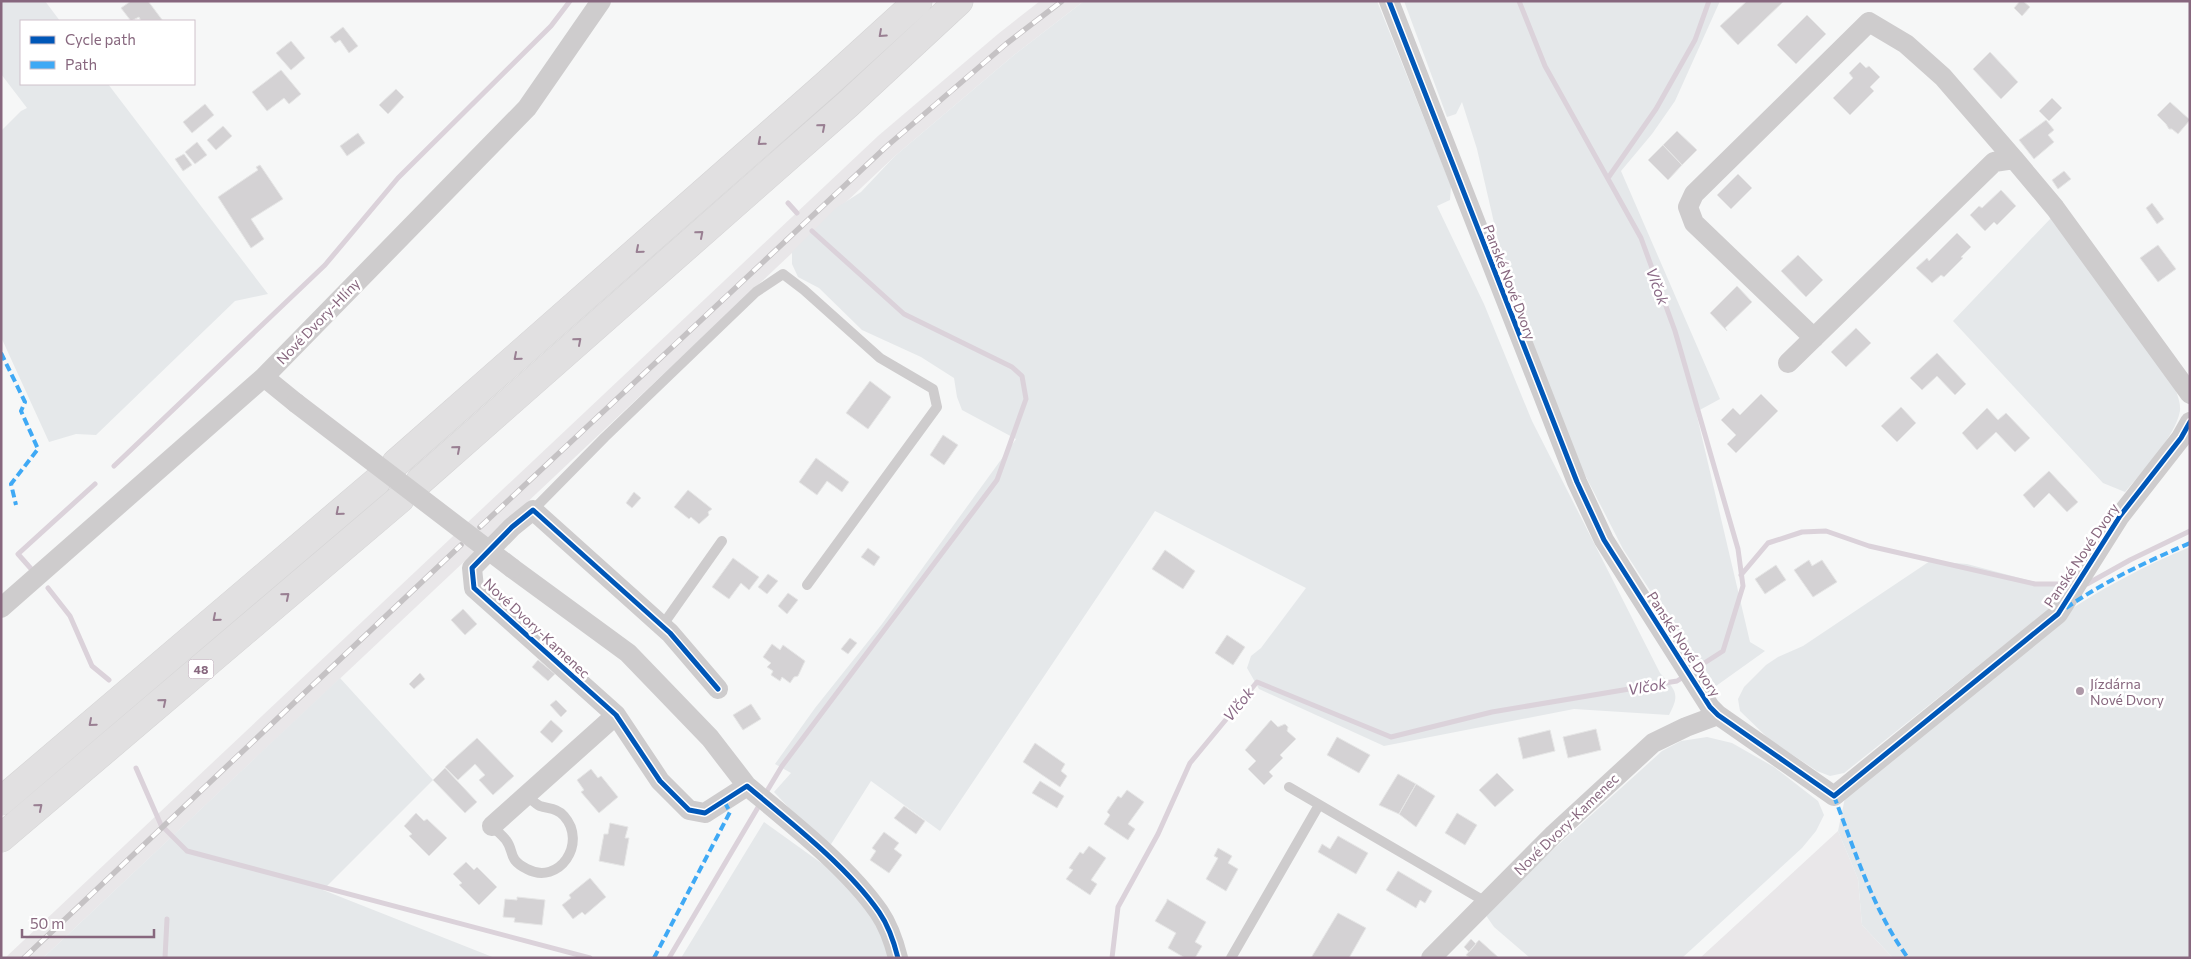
<svg xmlns="http://www.w3.org/2000/svg" width="2191" height="959" font-family="Commissioner,sans-serif">
  <style>
    .built { fill: #e9e7e9 }
    .green { fill: #e5e8ea }
    .lines { fill: none; stroke-linecap: round; stroke-linejoin: round }
    .stream { stroke: #dbd2da; stroke-width: 5 }
    .building { fill: #d4d2d4; stroke: #e6e6e6 }
    .motorway-casing { stroke: #d4d3d4; stroke-width: 29 }
    .service { stroke: #cecccd; stroke-width: 10 }
    .minor { stroke: #cecccd; stroke-width: 20 }
    .motorway { stroke: #e1e0e1; stroke-width: 28 }
    .rail-casing { stroke: #c5c2c4; stroke-width: 5.5 }
    .rail { stroke: #fff; stroke-width: 4; stroke-dasharray: 11; stroke-linecap: butt }
    .minor-bridge { stroke: #cecccd; stroke-width: 20 }
    .quiet { stroke: #3fa9f5; stroke-width: 4; stroke-dasharray: 8 4; stroke-linecap: butt }
    .cycleway-casing { stroke: #fff; stroke-width: 8 }
    .cycleway { stroke: #0057b8; stroke-width: 5 }
    .oneway { stroke: #997f92 }
    .poi-dot { fill: #ae99a8; stroke: #fff; stroke-width: 2 }
    .labels { text-anchor: middle; dominant-baseline: central; stroke-width: 5; stroke-linejoin: round; paint-order: stroke }
    .shield { fill: #fff; stroke: #ab95a5; stroke-width: 1 }
    .shield-label { font-size: 12px; font-weight: bold; fill: #87677e }
    .street-label { font-size: 14px; fill: #87677e; stroke: #fff }
    .poi-label { font-size: 14px; fill: #87677e; stroke: #fff; text-anchor: start }
    .water-label { font-size: 15px; font-style: italic; fill: #896885; stroke: #fff }
  </style>
  <rect width="100%" height="100%" fill="#f6f7f7"/>
  <!-- built -->
  <path class="built" d="M1040 1H1084L1014 55 895 156 43 958H5L878 136 998 34Z
    M1838 831 1858 879 1862 925 1893 958H1700Z"/>
  <!-- green -->
  <path class="green" d="M1 1H45L60 21H21V84H108L268 294 235 301 96 435 76 434 49 442 1 337V131L21 111 27 108 1 74Z
    M1084 1H1377L1451 186 1450 200 1437 206 1484 304 1532 421 1660 673C1675 690 1681 693 1669 715L1574 709 1384 746 1259 689 1247 668 1251 656 1261 648 1306 588 1155 511 940 831 871 781 828 849 774 792 791 773 775 764 815 708 882 624 1016 439 962 410 957 397 954 378 921 357 862 330 819 288 798 277 792 264V252L836 208 861 192 895 156 1014 55Z
    M1404 1H1720L1675 101 1652 134 1621 171 1720 399 1696 412 1750 642 1765 651 1716 686 1694 654 1692 655 1623 549 1582 469 1507 279 1477 149 1462 102 1456 114 1447 117Z
    M2051 218 2172 380C2175 390 2181 400 2180 411 2175 437 2142 472 2125 492L2103 483 1953 321Z
    M2190 547V958H1893L1862 925 1858 879 1838 831 1846 793 2061 616C2102 588 2144 566 2190 547Z
    M1930 561 1967 564 2035 582 2060 584 2061 592 2048 610 1844 773 1830 776 1817 771 1770 740 1740 711 1738 699 1744 687 1766 665 1778 657 1803 646Z
    M340 678 433 780 323 890 495 958H43Z
    M1707 737 1732 743 1774 767 1818 801 1824 815 1816 831 1802 848 1682 958H1530L1494 927 1485 914 1495 902 1662 751 1681 741Z
    M764 822 824 865 870 908 892 958H681Z"/>
  <g class="lines">
    <!-- stream -->
    <path class="stream" d="M1519 1 1545 66 1641 238 1675 331 1738 549 1743 586 1723 651 1692 671
      M1608 178 1656 109 1695 40 1709 1
      M788 203 797 213
      M114 466 325 265 398 178 551 26 570 1
      M33 571 18 554 95 484
      M1741 575 1768 543 1802 532 1826 531 1869 546 2035 584H2071
      M2087 584 2130 560 2190 531
      M48 588 70 616 92 666 109 680
      M136 768 161 825 187 851 590 958
      M764 796 782 766 997 480 1026 399 1022 376 1012 367 904 314 812 231
      M165 958 167 919
      M669 958 760 804
      M1112 958 1118 907 1158 834 1190 763 1257 682 1391 737 1492 712 1677 681 1685 676"/>
  </g>
  <!-- building -->
  <path class="building" d="M131 1H148L163 21H141L139 17 131 21 121 8Z
    M1747 1H1784L1738 45 1720 26Z
    M2020 1H2023L2030 7 2022 16 2014 8Z
    M1807 15 1826 34 1796 64 1777 45Z
    M343 27 358 46 349 53 340 40 335 43 330 37Z
    M291 41 305 58 291 70 276 53Z
    M1990 52 2018 82 2001 99 1973 69Z
    M1860 62 1866 68 1869 66 1880 77 1870 87 1874 91 1850 115 1833 98 1853 78 1849 73Z
    M281 70 301 94 289 104 284 98 267 111 252 92Z
    M396 89 404 97 388 114 379 105Z
    M2052 98 2062 108 2049 121 2039 111Z
    M2170 102 2190 120 2178 134 2172 129H2169L2166 124 2157 115Z
    M205 104 214 115 192 133 183 122Z
    M2046 120 2054 130 2048 135 2054 142 2034 159 2019 140Z
    M223 126 232 136 216 150 207 140Z
    M1677 131 1697 150 1682 165 1663 145Z
    M358 133 365 143 347 156 340 146Z
    M197 142 207 155 195 164 185 152Z
    M1663 145 1682 165 1668 180 1648 160Z
    M184 154 192 165 183 171 175 159Z
    M260 165 283 199 251 219 264 239 251 248 218 197 258 170 256 167Z
    M2064 171 2071 179 2058 189 2052 180Z
    M1738 174 1752 188 1731 209 1717 195Z
    M2001 190 2016 206 1997 225 1994 222 1985 231 1970 215 1979 206 1982 208Z
    M2152 203 2164 219 2157 224 2146 208Z
    M1957 233 1971 247 1961 257 1963 258 1944 277 1941 275 1932 283 1916 268 1927 258 1929 261Z
    M2158 245 2176 269 2158 282 2140 258Z
    M1798 255 1823 280 1806 297 1781 271Z
    M1737 286 1752 302 1725 328 1727 331 1710 313Z
    M1856 328 1871 343 1846 367 1831 352Z
    M1937 353 1966 384 1955 395 1937 376 1922 390 1910 378Z
    M870 381 891 397 868 429 846 413Z
    M1761 394 1778 411 1736 453 1727 444 1736 435 1721 420 1733 408 1740 415Z
    M1901 407 1916 423 1897 442 1881 426Z
    M1987 408 1998 420 2006 413 2030 438 2015 452 1996 432 1977 450 1962 433Z
    M943 435 958 445 944 465 930 455Z
    M816 458 849 482 842 492 827 481 817 495 799 482Z
    M2049 471 2078 502 2067 512 2049 493 2034 508 2023 495Z
    M688 490 712 509 708 512 709 515 699 524 691 517 689 519 674 507Z
    M634 492 641 498 632 508 626 503Z
    M868 548 880 557 874 566 861 557Z
    M1165 550 1195 571 1183 589 1152 569Z
    M733 558 759 577 749 590 741 583 729 599 712 587Z
    M1809 560 1812 566 1822 560 1837 582 1813 597 1794 570Z
    M1776 565 1786 580 1765 594 1755 579Z
    M768 574 778 581 767 594 758 587Z
    M788 593 798 600 787 614 778 606Z
    M463 609 477 624 465 635 451 620Z
    M1227 635 1245 647 1233 665 1215 653Z
    M850 638 857 643 848 654 841 649Z
    M772 644 780 650 783 645 805 661 798 676 794 677 790 683 782 677 780 681 771 675 773 671 767 667 771 663 763 657Z
    M538 660 555 674 548 681 532 667Z
    M420 673 425 679 414 689 409 684Z
    M556 700 567 711 561 717 550 705Z
    M751 704 761 719 743 730 733 715Z
    M551 720 563 731 552 743 540 732Z
    M1271 720 1278 727 1285 724 1288 727 1287 731 1296 739 1280 755 1283 758 1269 772 1273 776 1264 785 1248 769 1256 761 1245 750Z
    M1596 729 1601 750 1568 758 1563 737Z
    M1550 730 1555 751 1523 759 1518 738Z
    M1337 737 1370 755 1359 773 1327 755Z
    M477 738 514 776 493 795 479 780 485 775 475 764 458 780 445 767Z
    M1035 743 1065 764 1061 771 1067 776 1060 787 1023 762Z
    M445 768 477 802 465 813 433 780Z
    M591 769 598 778 601 776 618 797 599 813 581 792 584 790 577 780Z
    M1497 773 1514 790 1495 807 1479 790Z
    M1398 774 1416 784 1399 814 1379 805Z
    M1040 781 1064 796 1057 808 1032 793Z
    M1416 784 1435 796 1416 827 1399 814Z
    M1127 790 1144 802 1128 824 1135 829 1128 840 1104 824 1110 815 1107 812 1118 796 1121 798Z
    M904 806 925 821 916 834 894 818Z
    M416 813 424 821 427 819 447 838 429 856 409 836 412 834 404 826Z
    M1457 813 1477 825 1465 845 1445 833Z
    M610 823 628 827 625 838H629L624 866 599 861 604 834H608Z
    M884 832 899 843 894 849 902 855 889 873 870 860 876 851 872 848Z
    M1338 836 1368 853 1356 874 1318 852 1322 844 1330 849Z
    M1089 846 1106 858 1091 880 1097 884 1090 895 1066 879 1073 870 1069 868 1080 852 1083 854Z
    M1218 848 1232 856 1228 863 1238 869 1226 891 1206 879 1218 858 1214 856Z
    M466 862 474 870 477 867 497 887 479 905 459 885 462 883 453 874Z
    M1398 871 1432 891 1425 903 1420 900 1416 908 1386 890Z
    M590 878 606 897 585 915 582 912 573 919 562 905 571 898 569 895Z
    M517 897 545 900 542 925 514 922 515 918 503 917 505 899 517 900Z
    M1167 899 1206 922 1195 942 1202 946 1195 958H1185L1168 948 1176 933 1155 921 1167 901Z
    M1338 913 1366 928 1349 958H1311Z
    M1471 939 1476 944 1469 952 1464 947Z
    M1479 940 1499 958H1470L1466 955Z"/>
  <g class="lines">
    <!-- motorway casing -->
    <g class="motorway-casing">
      <path id="motorway" d="M396 463 828 83 918 1
        M420 481 848 104 959 1
        M1 801 377 481
        M1 838 400 499"/>
    </g>
    <!-- service -->
    <path class="service" d="M533 510 605 437 756 292 783 274 804 290 880 358 933 389 937 407 807 585
      M662 626 722 541
      M1289 787 1486 902
      M492 826C497 831 502 835 506 840 515 852 507 859 527 869 559 886 588 843 564 816 557 808 549 809 540 806 535 804 530 798 525 794
      M1231 958 1319 805"/>
    <!-- minor -->
    <path class="minor" d="M1389 1 1577 482 1604 540 1710 707 1718 715 1834 796 2058 614 2120 516 2181 438 2190 422
      M1814 338 1694 223 1688 207 1694 194 1869 22 1906 44 1943 77 2014 159
      M1788 363 1994 162 2014 159 2055 208 2190 394
      M264 377 296 403
      M512 568 628 653 710 738 747 786
      M1 608 264 377 527 108 601 1
      M718 689 670 633 533 510 512 527 472 568 474 588 616 715 660 781 689 810 705 813 747 786C789 821 848 867 879 912 888 925 894 942 898 958
      M492 826 616 715
      M1431 958 1554 834 1653 743 1686 727 1718 715"/>
    <!-- motorway -->
    <use href="#motorway" class="motorway"/>
    <!-- rail casing -->
    <g class="rail-casing">
      <path id="rail" d="M480 527 887 146 1006 44 1062 1
        M24 958 461 545"/>
    </g>
    <!-- rail -->
    <use href="#rail" class="rail"/>
    <!-- minor-bridge -->
    <path class="minor-bridge" d="M296 403 512 568"/>
    <!-- quiet -->
    <path class="quiet" d="M1 353 25 402 21 411 38 449 11 484 16 505
      M2066 608C2105 581 2146 562 2190 543
      M1834 796C1855 851 1873 910 1908 958
      M654 958 730 812 724 801"/>
    <!-- cycleway casing -->
    <g class="cycleway-casing">
      <path id="cycleway" d="M1389 1 1577 482 1604 540 1710 707 1718 715 1834 796 2058 614 2120 516 2181 438 2190 422
        M718 689 670 633 533 510 512 527 472 568 474 588 616 715 660 781 689 810 705 813 747 786C789 821 848 867 879 912 888 925 894 942 898 958"/>
    </g>
    <!-- cycleway -->
    <use href="#cycleway" class="cycleway"/>
  </g>
  <!-- one-way arrows -->
  <defs><path id="oneway-chevron" d="M-2-3.5L2.5 0L-2 3.5" fill="none" stroke-width="1.6" stroke-linecap="round" stroke-linejoin="round" transform="scale(1.25)"/></defs>
  <g class="oneway">
    <use href="#oneway-chevron" transform="translate(882 34) rotate(138)"/>
    <use href="#oneway-chevron" transform="translate(822 127) rotate(-41)"/>
    <use href="#oneway-chevron" transform="translate(761 142) rotate(139)"/>
    <use href="#oneway-chevron" transform="translate(700 234) rotate(-41)"/>
    <use href="#oneway-chevron" transform="translate(639 250) rotate(139)"/>
    <use href="#oneway-chevron" transform="translate(578 341) rotate(-41)"/>
    <use href="#oneway-chevron" transform="translate(517 357) rotate(139)"/>
    <use href="#oneway-chevron" transform="translate(457 449) rotate(-41)"/>
    <use href="#oneway-chevron" transform="translate(339 512) rotate(139)"/>
    <use href="#oneway-chevron" transform="translate(286 596) rotate(-40)"/>
    <use href="#oneway-chevron" transform="translate(216 618) rotate(139)"/>
    <use href="#oneway-chevron" transform="translate(163 702) rotate(-40)"/>
    <use href="#oneway-chevron" transform="translate(92 723) rotate(139)"/>
    <use href="#oneway-chevron" transform="translate(39 807) rotate(-40)"/>
  </g>
  <!-- markers -->
  <circle class="poi-dot" cx="2080" cy="691" r="5"/>
  <g class="labels">
    <!-- shield labels -->
    <rect class="shield" x="188.5" y="659.5" width="25" height="19" rx="4"/>
    <g class="shield-label">
      <text x="201" y="669">48</text>
    </g>
    <!-- street labels -->
    <g class="street-label">
      <text transform="translate(1510 282) rotate(69)">Panské Nové Dvory</text>
      <text transform="translate(318 321) rotate(-46)">Nové Dvory-Hlíny</text>
      <text transform="translate(2081 555) rotate(-56)">Panské Nové Dvory</text>
      <text transform="translate(537 628) rotate(43)">Nové Dvory-Kamenec</text>
      <text transform="translate(1684 644) rotate(57)">Panské Nové Dvory</text>
      <text transform="translate(1566 824) rotate(-44)">Nové Dvory-Kamenec</text>
    </g>
    <!-- poi labels -->
    <g class="poi-label">
      <text x="2090" y="683">Jízdárna<tspan x="2090" dy="16">Nové Dvory</tspan></text>
    </g>
    <!-- water labels -->
    <g class="water-label">
      <text transform="translate(1658 286) rotate(70)">Vlčok</text>
      <text transform="translate(1647 686) rotate(-10)">Vlčok</text>
      <text transform="translate(1238 704) rotate(-51)">Vlčok</text>
    </g>
  </g>
  <!-- border -->
  <rect width="2191" height="959" fill="none" stroke="#87677e" stroke-width="5"/>
  <!-- legend -->
  <rect x="20" y="20" width="175" height="65" fill="#ffffff" stroke="#cfc2cb"/>
  <rect x="30" y="36" width="25" height="8" fill="#0057b8" stroke="#cfc2cb"/>
  <text x="65" y="45" font-size="15" fill="#87677e">Cycle path</text>
  <rect x="30" y="61" width="25" height="8" fill="#3fa9f5" stroke="#cfc2cb"/>
  <text x="65" y="70" font-size="15" fill="#87677e">Path</text>
  <!-- scale -->
  <path d="M22 929v8h132v-8" fill="none" stroke="#87677e" stroke-width="2.5"/>
  <text x="30" y="929" font-size="15" fill="#87677e" stroke="#ffffff" stroke-width="4" paint-order="stroke">50 m</text>
</svg>
